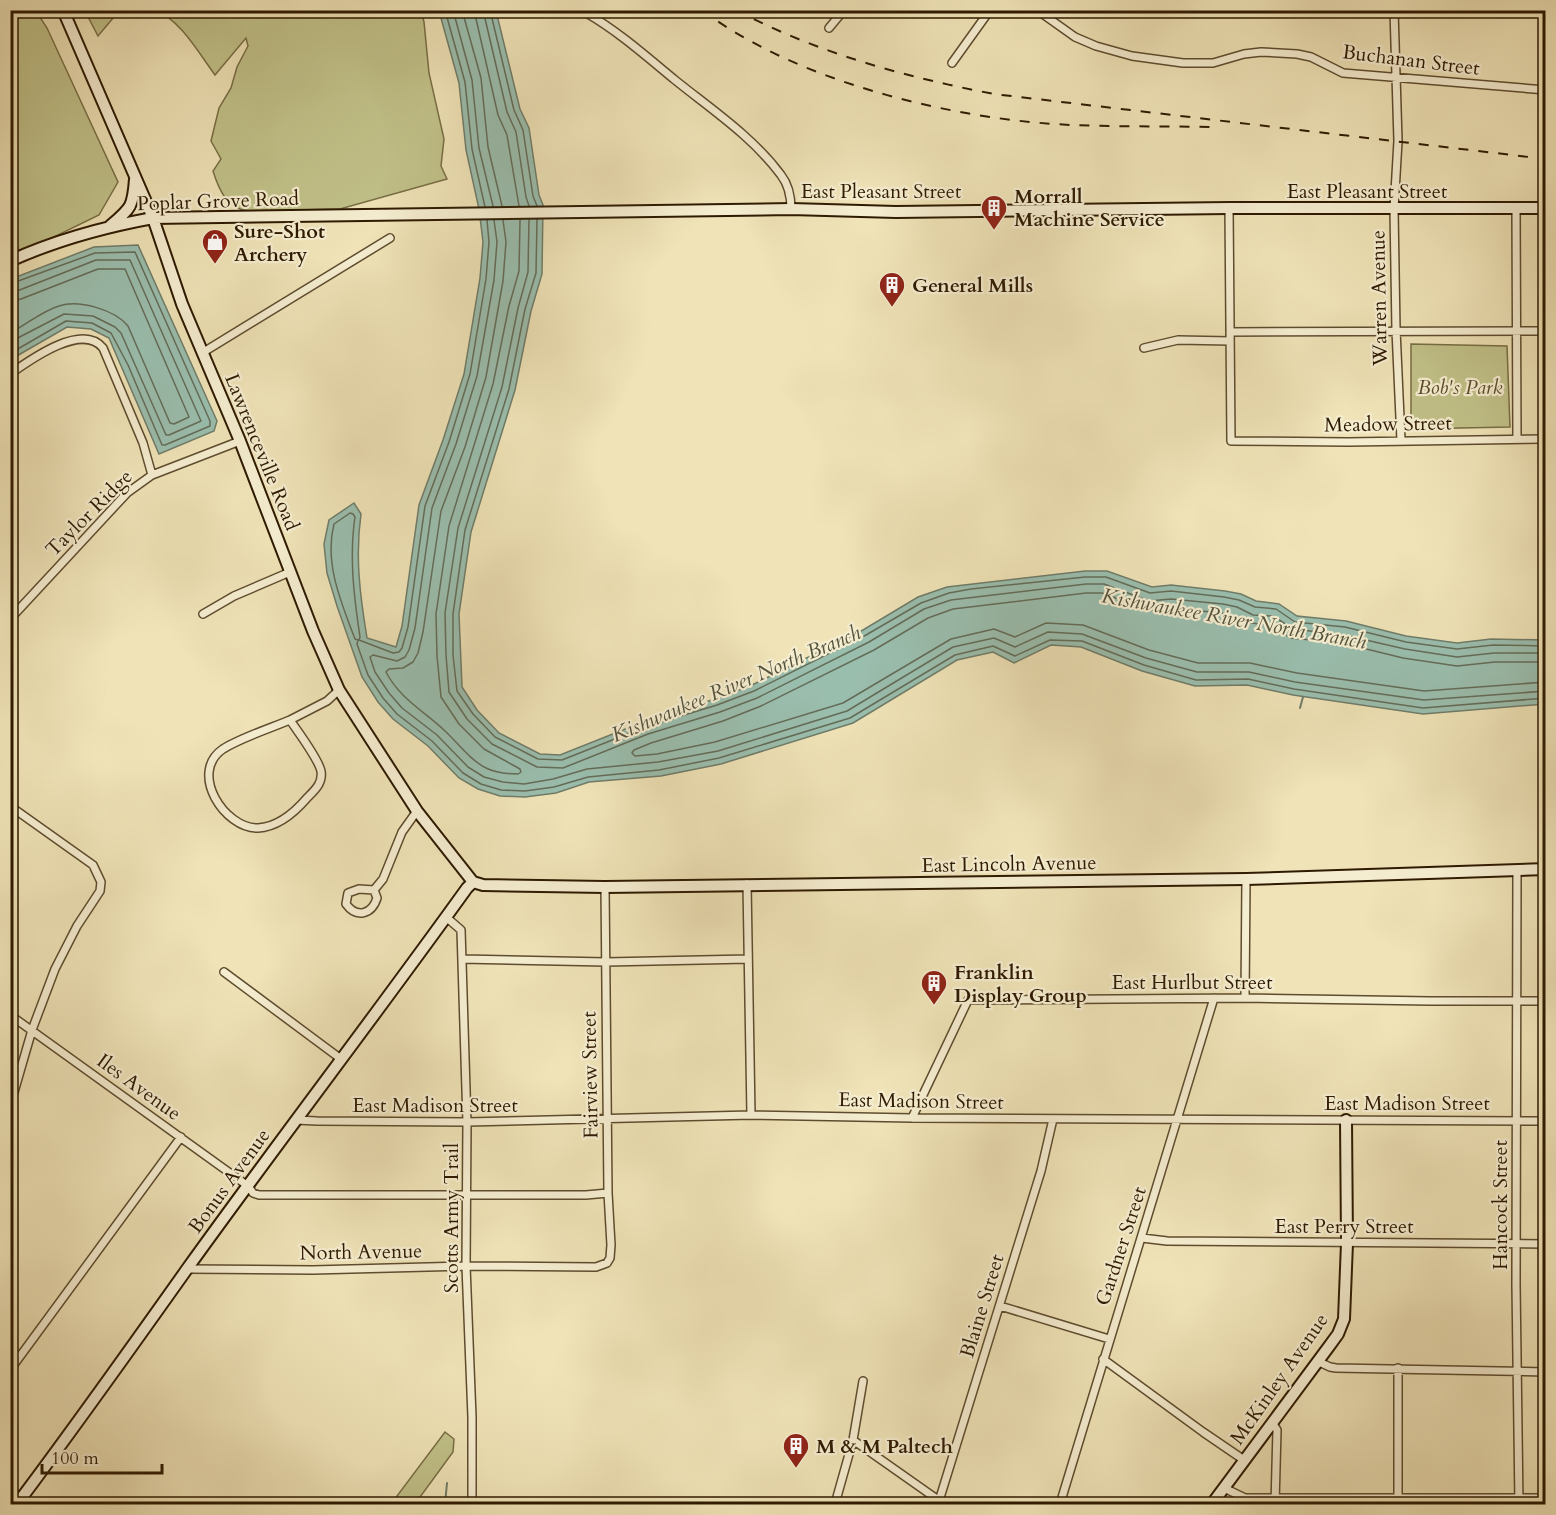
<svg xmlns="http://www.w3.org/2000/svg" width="1556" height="1515" font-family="Cardo,serif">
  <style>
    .green { fill: #c1c189; stroke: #786e45; stroke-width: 1.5 }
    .water { fill: #9abeae; stroke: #6f7c69; stroke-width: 1.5 }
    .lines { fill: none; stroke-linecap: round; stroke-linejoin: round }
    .shore { stroke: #646c58; stroke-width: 1.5 }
    .stream { stroke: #6f7c69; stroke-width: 2 }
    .street-casing { stroke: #5e4c2e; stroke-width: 10 }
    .secondary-casing { stroke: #2e1a01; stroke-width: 14 }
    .street { stroke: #f5edd0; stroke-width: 7 }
    .secondary { stroke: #f5edd0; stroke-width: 10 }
    .rail { stroke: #2e1a01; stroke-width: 2; stroke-dasharray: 10 10; stroke-linecap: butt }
    .labels { text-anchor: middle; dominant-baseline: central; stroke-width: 4.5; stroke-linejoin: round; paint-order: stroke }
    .street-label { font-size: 20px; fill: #2e1a01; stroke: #f5edd0 }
    .poi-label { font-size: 20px; font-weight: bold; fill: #2e1a01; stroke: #f5edd0; text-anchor: start }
    .park-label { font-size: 20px; font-style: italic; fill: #5a4c2a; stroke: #f5edd0 }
    .water-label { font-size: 21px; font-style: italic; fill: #54533e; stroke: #f5edd0 }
  </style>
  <rect width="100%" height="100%" fill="#efe3b7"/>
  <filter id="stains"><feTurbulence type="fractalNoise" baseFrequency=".00333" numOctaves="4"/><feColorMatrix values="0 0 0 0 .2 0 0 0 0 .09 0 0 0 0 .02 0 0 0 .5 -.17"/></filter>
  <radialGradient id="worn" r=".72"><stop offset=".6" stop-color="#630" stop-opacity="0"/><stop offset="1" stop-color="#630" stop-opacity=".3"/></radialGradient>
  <!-- green -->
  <path class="green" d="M11 11H36L47 28 118 182 99 215 11 258Z
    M85 11H119L98 36Z
    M156 11H421L424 22 429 73 444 139 441 166 447 179 340 209 249 211C227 209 219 190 213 171L221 159 211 141 219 108 231 88 237 67 248 46 246 38 215 75C200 55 180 19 156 11Z
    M1411 344 1507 346 1510 427 1411 429Z
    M445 1432 454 1439 453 1452 415 1504H391Z"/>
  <!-- water -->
  <path class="water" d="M439 11H496L520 109 529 128 539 195 543 205 542 274 531 311 515 390 471 532 459 614 462 687 477 710 499 733 540 754 560 755 643 722 715 699 752 685 863 630 918 597 947 587 1085 571H1107L1152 587 1171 585 1225 591 1241 594 1256 601 1279 604 1297 616 1346 621 1406 636 1457 643 1491 639 1545 640V704L1423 714 1293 695 1247 685 1195 686 1142 671 1081 647 1051 645 1014 663 993 652 957 660 853 723 721 764 661 776 589 782 556 793 525 797 500 796 478 789 459 778 428 746 393 719 378 702 362 677 337 606 327 573 324 544 329 520 354 503 361 514C355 556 360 596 367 638L396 647 402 626 419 505 443 440 464 374 480 278 483 242 479 209 466 150 459 83Z
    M138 245 217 421 214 431 159 454 109 338 91 329 67 327 15 357 11 354V279L94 247Z"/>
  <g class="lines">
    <!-- shore -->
    <path class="shore" d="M445 10 465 82 472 149 485 207
      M453 10 472 80 479 148 493 206
      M462 10 481 78 488 147 502 206
      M474 10 498 115 507 135 519 206
      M483 10 507 112 516 132 526 197 529 206
      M490 10 514 110 523 130 533 196 537 206
      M529 219 528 272 518 308 502 387 458 528 445 613 446 655 449 692 467 719 492 744 537 767 563 768 648 734 720 712 757 698 869 642 924 609 951 600 1086 584H1104L1149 601 1171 599 1223 604 1237 607 1253 615 1273 616 1293 629 1344 635 1405 649 1457 657 1494 653H1546
      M537 219 536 273 525 309 509 389 465 530 453 614V655L457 691 473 714 495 737 538 759 562 760 645 727 717 705 754 691 866 635 921 603 949 593 971 589 1085 577H1106L1150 593 1171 591 1224 597 1239 600 1255 607 1276 609 1295 622 1345 627 1406 642 1457 649 1493 645 1546 646
      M487 220 489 242 486 279 470 374 449 442 425 506 408 627 402 648 399 652 393 653 359 640 360 637C354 597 349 557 355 517L353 514 350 513 334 524C324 563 341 602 355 639L358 640 357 644 368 675 383 698 397 714 432 741 463 773 481 784 501 790 525 791 554 787 588 777 659 770 719 758 850 718 955 655 993 646 1015 656 1050 640 1082 641 1144 665 1196 680 1248 679 1294 689 1423 708 1546 698
      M494 220 497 242 494 280 477 376 456 444 432 508 415 628 409 650 405 657 397 661 373 655 370 657 375 672 389 693 402 708 437 735 468 767 484 777 503 782 524 784 553 779 587 769 658 762 718 751 847 711 953 647 994 638 1015 647 1048 632 1082 634 1146 658 1197 672H1249L1295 682 1424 700 1546 691
      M503 220 506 242 503 281 486 377 465 447 441 511 423 632 418 653 413 662 403 668 389 669 386 672C400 699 424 711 445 731 458 743 470 760 486 768 496 773 507 774 518 774L521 772 520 769 484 749 459 724 441 697 437 656 436 614 449 526 493 384 509 306 519 271 520 220
      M10 284 95 253 135 252 210 421V426L165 445H162L128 365 111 333 92 323 66 321 16 350H10
      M10 292 17 291 96 260H130L201 421 169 435H166L121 333 115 327 93 316 64 314 10 342
      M10 301 21 299 98 269H125L189 417 174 424 170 423 128 326C115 310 79 299 59 306 42 311 26 325 10 333
      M1546 662H1495L1457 666 1403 658 1342 643 1291 638 1269 625 1251 623 1221 613 1171 608 1148 610 1102 593H1086L953 609 928 618 874 650 761 706 723 721 651 743 634 750 632 753 635 756 657 754 715 742 843 703 951 639 994 629 1015 637 1046 623 1083 625 1149 650 1198 663H1250L1297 673 1424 691 1546 682"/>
    <!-- stream -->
    <path class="stream" d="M1300 708 1303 697
      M445 1504 447 1483"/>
    <!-- street casing -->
    <g class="street-casing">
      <path id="street" d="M1037 10 1075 37 1096 46 1132 56 1183 63H1213L1244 54 1261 52 1297 54 1311 57 1343 73 1546 90
        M1394 10 1398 141 1394 209 1396 330 1401 440
        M588 14C619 32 647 57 675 80 711 109 753 137 781 175 788 184 791 197 791 209
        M829 28 844 10
        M952 63 990 10
        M1229 208 1231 441 1348 442 1546 439
        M1516 208 1517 439
        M1230 332 1546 331
        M1144 348 1178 340 1230 341
        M202 353 390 238
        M10 374C30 360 82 322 103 348L143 443 152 475
        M203 614 234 596 290 572
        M10 619 127 493 152 475 240 441
        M290 720C298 732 318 758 321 771 323 783 315 790 307 798 295 812 277 827 258 828 225 829 188 773 223 749 240 738 271 728 290 720Z
        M290 720 327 701 339 690
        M10 806 93 865 101 882 100 891 77 926 55 969 32 1030 10 1106
        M1517 870 1516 1285 1519 1504
        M747 884 751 1115
        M359 889 374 890 377 898C372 914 357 919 346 904L348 893Z
        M374 890 383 879 402 832 417 811
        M446 917 461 930 467 1122 466 1266 472 1417V1504
        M462 959 606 962 748 959
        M224 972 341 1059
        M1245 998 1246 879
        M10 1015 248 1186 253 1193 259 1195H586L608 1193
        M912 1118 968 1000 1245 998 1430 1001H1546
        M296 1120 317 1121 467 1122 751 1115 912 1118 1546 1121
        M1142 1238 1167 1241 1546 1244
        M187 1269 313 1270 466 1266 596 1267 607 1263 610 1258 611 1245 608 1193 605 887
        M1000 1306 1109 1339
        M1103 1359 1203 1432 1244 1460
        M1317 1361 1330 1367 1336 1368 1546 1372
        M1398 1368V1504
        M10 1370 181 1137
        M1272 1422 1277 1430 1275 1504
        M853 1440 944 1504
        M1224 1488 1245 1498H1546
        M939 1501 1041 1171 1053 1119
        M835 1504 853 1440 863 1381
        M1060 1504 1214 998"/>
    </g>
    <!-- secondary casing -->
    <g class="secondary-casing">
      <path id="secondary" d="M63 10 153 218 182 304 240 441 313 631 339 690 417 811 473 882
        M110 226C131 208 133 207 135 179
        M10 261C56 240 104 227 153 218L791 209 896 212 1229 208H1546
        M473 882 483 885 605 887 1246 879 1546 869
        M17 1504C75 1427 131 1348 187 1269 279 1141 375 1016 467 888L473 882
        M1212 1504 1330 1345 1338 1334 1344 1319 1347 1243 1346 1120"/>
    </g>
    <!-- street -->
    <use href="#street" class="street"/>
    <!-- secondary -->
    <use href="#secondary" class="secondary"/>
    <!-- rail -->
    <path class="rail" d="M702 10C797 82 954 120 1072 125 1118 127 1166 126 1213 127
      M736 10C817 53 905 77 994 94L1546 159"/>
  </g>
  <!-- icons -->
  <defs>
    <g id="building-pin" transform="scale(1.35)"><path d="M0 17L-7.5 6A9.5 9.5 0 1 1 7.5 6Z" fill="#8f2418" stroke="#f5edd0"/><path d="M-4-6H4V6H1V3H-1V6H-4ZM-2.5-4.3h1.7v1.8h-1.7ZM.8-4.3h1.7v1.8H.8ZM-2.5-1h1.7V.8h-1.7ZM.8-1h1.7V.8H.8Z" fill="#fff"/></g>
    <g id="shop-pin" transform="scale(1.35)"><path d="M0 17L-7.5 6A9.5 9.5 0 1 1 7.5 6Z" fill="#8f2418" stroke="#f5edd0"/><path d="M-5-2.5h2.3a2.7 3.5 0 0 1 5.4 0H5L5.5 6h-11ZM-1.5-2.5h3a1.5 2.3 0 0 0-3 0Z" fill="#fff"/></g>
  </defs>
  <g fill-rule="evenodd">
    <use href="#building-pin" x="994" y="208"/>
    <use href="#shop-pin" x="215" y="242"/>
    <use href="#building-pin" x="892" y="285"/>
    <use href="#building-pin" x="934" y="983"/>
    <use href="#building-pin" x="796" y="1446"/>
  </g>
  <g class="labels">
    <!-- street labels -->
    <g class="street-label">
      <text transform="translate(1411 60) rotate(7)">Buchanan Street</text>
      <text x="881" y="191">East Pleasant Street</text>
      <text x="1367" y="191">East Pleasant Street</text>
      <text transform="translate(218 201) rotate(-2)">Poplar Grove Road</text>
      <text transform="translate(1379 298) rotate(-91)">Warren Avenue</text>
      <text transform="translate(1388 424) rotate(-1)">Meadow Street</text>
      <text transform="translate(262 452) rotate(68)">Lawrenceville Road</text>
      <text transform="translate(89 513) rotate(-45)">Taylor Ridge</text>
      <text transform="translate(1009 864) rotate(-1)">East Lincoln Avenue</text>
      <text x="1192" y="982">East Hurlbut Street</text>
      <text transform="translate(590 1075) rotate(-91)">Fairview Street</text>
      <text transform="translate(139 1087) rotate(36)">Iles Avenue</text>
      <text transform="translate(921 1101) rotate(1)">East Madison Street</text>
      <text x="1407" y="1103">East Madison Street</text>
      <text x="435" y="1105">East Madison Street</text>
      <text transform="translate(229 1181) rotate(-54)">Bonus Avenue</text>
      <text transform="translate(1500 1205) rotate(-90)">Hancock Street</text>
      <text transform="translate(451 1218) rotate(-90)">Scotts Army Trail</text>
      <text x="1344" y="1226">East Perry Street</text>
      <text transform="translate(1121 1246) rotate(-72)">Gardner Street</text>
      <text transform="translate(361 1252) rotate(-1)">North Avenue</text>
      <text transform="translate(982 1306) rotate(-73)">Blaine Street</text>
      <text transform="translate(1279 1379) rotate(-55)">McKinley Avenue</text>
    </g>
    <!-- poi labels -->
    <g class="poi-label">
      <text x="1014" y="196">Morrall<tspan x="1014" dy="23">Machine Service</tspan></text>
      <text x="234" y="231">Sure-Shot<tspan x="234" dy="23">Archery</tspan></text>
      <text x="912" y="285">General Mills</text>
      <text x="954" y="972">Franklin<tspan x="954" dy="23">Display Group</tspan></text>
      <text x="816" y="1446">M &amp; M Paltech</text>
    </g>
    <!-- park labels -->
    <g class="park-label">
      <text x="1460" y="387">Bob's Park</text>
    </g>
    <!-- water labels -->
    <g class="water-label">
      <text transform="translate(1234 619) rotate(10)">Kishwaukee River North Branch</text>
      <text transform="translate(736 684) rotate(-23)">Kishwaukee River North Branch</text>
    </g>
  </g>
  <!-- margin -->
  <rect width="1556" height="1515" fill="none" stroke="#efe3b7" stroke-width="36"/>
  <rect x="12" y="12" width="1532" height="1491" fill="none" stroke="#2e1a01" stroke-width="3"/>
  <rect x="18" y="18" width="1520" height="1479" fill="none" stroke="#2e1a01" stroke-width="1.5"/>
  <!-- scale -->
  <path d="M42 1464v9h120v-9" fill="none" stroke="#2e1a01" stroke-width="3"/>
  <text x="51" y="1464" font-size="18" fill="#2e1a01" stroke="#f5edd0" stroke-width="4.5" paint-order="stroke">100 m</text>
  <rect width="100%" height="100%" filter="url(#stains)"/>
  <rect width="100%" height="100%" fill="url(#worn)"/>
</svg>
